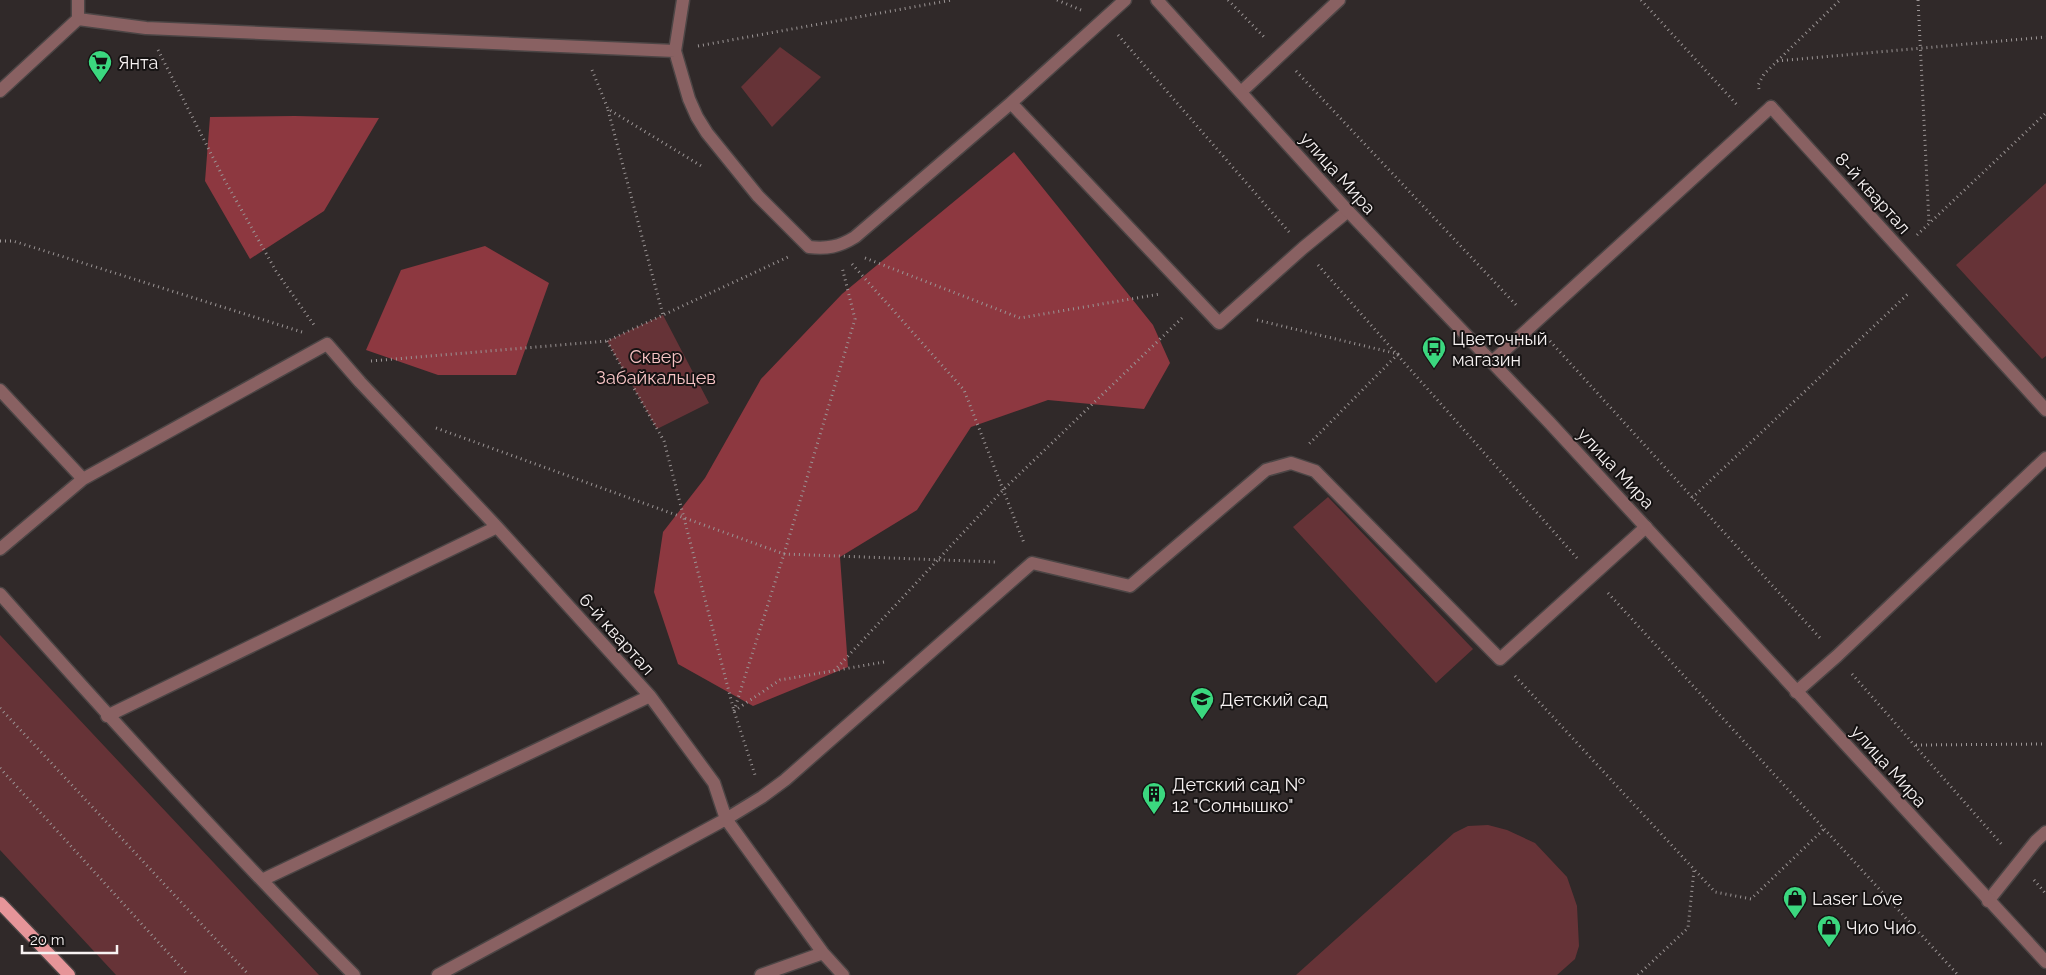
<svg xmlns="http://www.w3.org/2000/svg" width="2046" height="975" font-family="Raleway,sans-serif">
  <style>
    .green { fill: #663337 }
    .forest { fill: #8d3840 }
    .lines { fill: none; stroke-linecap: round; stroke-linejoin: round }
    .service-casing { stroke: #4c4545; stroke-width: 15 }
    .minor-casing { stroke: #4c4545; stroke-width: 15 }
    .primary-casing { stroke: #4c4545; stroke-width: 15 }
    .path { stroke: #9b9595; stroke-width: 3; stroke-dasharray: 1 4; stroke-linecap: butt }
    .service { stroke: #896162; stroke-width: 12 }
    .minor { stroke: #896162; stroke-width: 12 }
    .primary { stroke: #e69599; stroke-width: 12 }
    .labels { text-anchor: middle; dominant-baseline: central; stroke-width: 4; stroke-linejoin: round; paint-order: stroke }
    .poi-label { font-size: 18px; fill: #f7f2f2; stroke: #161313; text-anchor: start }
    .street-label { font-size: 18px; fill: #f7f2f2; stroke: #161313 }
    .park-label { font-size: 18px; fill: #f7c4c5; stroke: #161313 }
  </style>
  <rect width="100%" height="100%" fill="#302929"/>
  <!-- green -->
  <path class="green" d="M780 47 821 77 772 127 741 87Z
    M2046 183V356L2042 359 1956 265Z
    M663 315 709 403 657 429 607 341Z
    M1328 497 1473 649 1436 683 1293 527Z
    M0 635 319 975H116L0 850Z
    M1488 825 1507 830 1535 843 1567 877 1577 906 1579 946 1575 959 1557 975H1296L1454 833 1468 826Z"/>
  <!-- forest -->
  <path class="forest" d="M295 116 379 118 324 211 250 259 205 181 210 117Z
    M1014 152 1153 325 1170 363 1144 409 1048 400 971 427 917 510 840 557 848 667 753 706 678 664 654 592 663 532 705 478 761 379 842 294Z
    M485 246 549 283 516 375H438L366 350 401 270Z"/>
  <g class="lines">
    <!-- service casing -->
    <g class="service-casing">
      <path id="service" d="M78 0V19L146 28 675 51
        M683 0 675 51 689 99 697 117 707 133 758 196 809 247C827 249 839 247 855 237L1011 103 1125 0
        M0 91 78 19
        M1241 92 1339 0
        M1011 103 1219 323 1303 248 1348 211
        M1771 107 2046 410
        M0 390 83 479
        M0 549 83 479 327 344 360 382 497 527 650 696 714 783 726 819 823 953 843 975
        M0 594C115 724 232 852 354 975
        M1796 692 1837 656 2046 458
        M107 716 497 527
        M262 880 650 696
        M1988 901 2036 841 2046 832
        M438 975 726 819 762 797 785 780 1032 563 1130 586 1266 470 1291 463 1315 471 1500 659 1646 527
        M761 975 823 953"/>
    </g>
    <!-- minor casing -->
    <g class="minor-casing">
      <path id="minor" d="M1157 0 1348 211 1549 422 2046 962
        M1493 361 1771 107"/>
    </g>
    <!-- primary casing -->
    <g class="primary-casing">
      <path id="primary" d="M0 903 69 975"/>
    </g>
    <!-- path -->
    <path class="path" d="M1057 0 1081 10
      M1228 0 1266 39
      M1641 0 1739 107
      M1918 0 1929 223
      M1118 35 1289 232
      M698 46 952 0
      M158 50 224 179 276 271 314 325
      M1777 61 2046 37
      M592 70 608 109 703 167
      M1296 71 1518 307
      M1759 89 1758 85 1764 74 1840 0
      M608 110 663 315
      M1917 235 2046 113
      M0 241H13L302 332
      M865 258 1020 318 1160 294
      M852 264 964 390 1024 543
      M1318 265 1577 558
      M1257 320 1398 354 1309 444
      M607 341 664 441 734 711 755 775
      M1550 341 1821 639
      M371 361 607 341 788 257
      M436 428 784 554 997 562
      M1692 498 1910 292
      M1608 593 1958 975
      M834 671 1003 490 1182 318
      M1852 674 2003 846
      M1515 676 1715 892 1751 899 1824 829
      M0 708 249 975
      M734 711 784 554 855 319 842 267
      M734 711 780 680 884 662
      M1916 745 2046 744
      M0 768 188 975
      M2034 880 2046 894
      M1638 975 1688 928 1694 870"/>
    <!-- service -->
    <use href="#service" class="service"/>
    <!-- minor -->
    <use href="#minor" class="minor"/>
    <!-- primary -->
    <use href="#primary" class="primary"/>
  </g>
  <!-- icons -->
  <defs>
    <g id="supermarket-pin" transform="scale(1.25)"><path d="M0 17L-7.5 6A9.5 9.5 0 1 1 7.5 6Z" fill="#3bd77f" stroke="#161313"/><path d="M-6-5.5h2.5l.6 2H6L4.5 2H-2.5L-4.4-4H-6ZM-1.5 3.2a1.3 1.3 0 1 0 .1 0ZM3 3.2a1.3 1.3 0 1 0 .1 0Z" fill="#111"/></g>
    <g id="bus-pin" transform="scale(1.25)"><path d="M0 17L-7.5 6A9.5 9.5 0 1 1 7.5 6Z" fill="#3bd77f" stroke="#161313"/><path d="M-5-6H5V4H4V6H2V4H-2V6H-4V4H-5ZM-3.5-4V0h7V-4ZM-3.5 1.2v1.5H-2V1.2ZM2 1.2v1.5H3.5V1.2Z" fill="#111"/></g>
    <g id="school-pin" transform="scale(1.25)"><path d="M0 17L-7.5 6A9.5 9.5 0 1 1 7.5 6Z" fill="#3bd77f" stroke="#161313"/><path d="M0-5L7-2L0 1L-7-2ZM-4 1L0 2.5L4 1V4Q0 6-4 4Z" fill="#111"/></g>
    <g id="building-pin" transform="scale(1.25)"><path d="M0 17L-7.5 6A9.5 9.5 0 1 1 7.5 6Z" fill="#3bd77f" stroke="#161313"/><path d="M-4-6H4V6H1V3H-1V6H-4ZM-2.5-4.3h1.7v1.8h-1.7ZM.8-4.3h1.7v1.8H.8ZM-2.5-1h1.7V.8h-1.7ZM.8-1h1.7V.8H.8Z" fill="#111"/></g>
    <g id="shop-pin" transform="scale(1.25)"><path d="M0 17L-7.5 6A9.5 9.5 0 1 1 7.5 6Z" fill="#3bd77f" stroke="#161313"/><path d="M-5-2.5h2.3a2.7 3.5 0 0 1 5.4 0H5L5.5 6h-11ZM-1.5-2.5h3a1.5 2.3 0 0 0-3 0Z" fill="#111"/></g>
  </defs>
  <g fill-rule="evenodd">
    <use href="#supermarket-pin" x="100" y="62"/>
    <use href="#bus-pin" x="1434" y="348"/>
    <use href="#school-pin" x="1202" y="699"/>
    <use href="#building-pin" x="1154" y="794"/>
    <use href="#shop-pin" x="1795" y="898"/>
    <use href="#shop-pin" x="1829" y="927"/>
  </g>
  <g class="labels">
    <!-- poi labels -->
    <g class="poi-label">
      <text x="118" y="62">Янта</text>
      <text x="1452" y="338">Цветочный<tspan x="1452" dy="21">магазин</tspan></text>
      <text x="1220" y="699">Детский сад</text>
      <text x="1172" y="784">Детский сад №<tspan x="1172" dy="21">12 "Солнышко"</tspan></text>
      <text x="1812" y="898">Laser Love</text>
      <text x="1846" y="927">Чио Чио</text>
    </g>
    <!-- street labels -->
    <g class="street-label">
      <text transform="translate(1338 173) rotate(48)">улица Мира</text>
      <text transform="translate(1873 193) rotate(48)">8-й квартал</text>
      <text transform="translate(1616 468) rotate(47)">улица Мира</text>
      <text transform="translate(617 634) rotate(48)">6-й квартал</text>
      <text transform="translate(1889 766) rotate(48)">улица Мира</text>
    </g>
    <!-- park labels -->
    <g class="park-label">
      <text x="656" y="356">Сквер<tspan x="656" dy="21">Забайкальцев</tspan></text>
    </g>
  </g>
  <!-- scale -->
  <path d="M22 945v8h95v-8" fill="none" stroke="#f7f2f2" stroke-width="2.5"/>
  <text x="30" y="945" font-size="15" fill="#f7f2f2" stroke="#161313" stroke-width="4" paint-order="stroke">20 m</text>
</svg>
